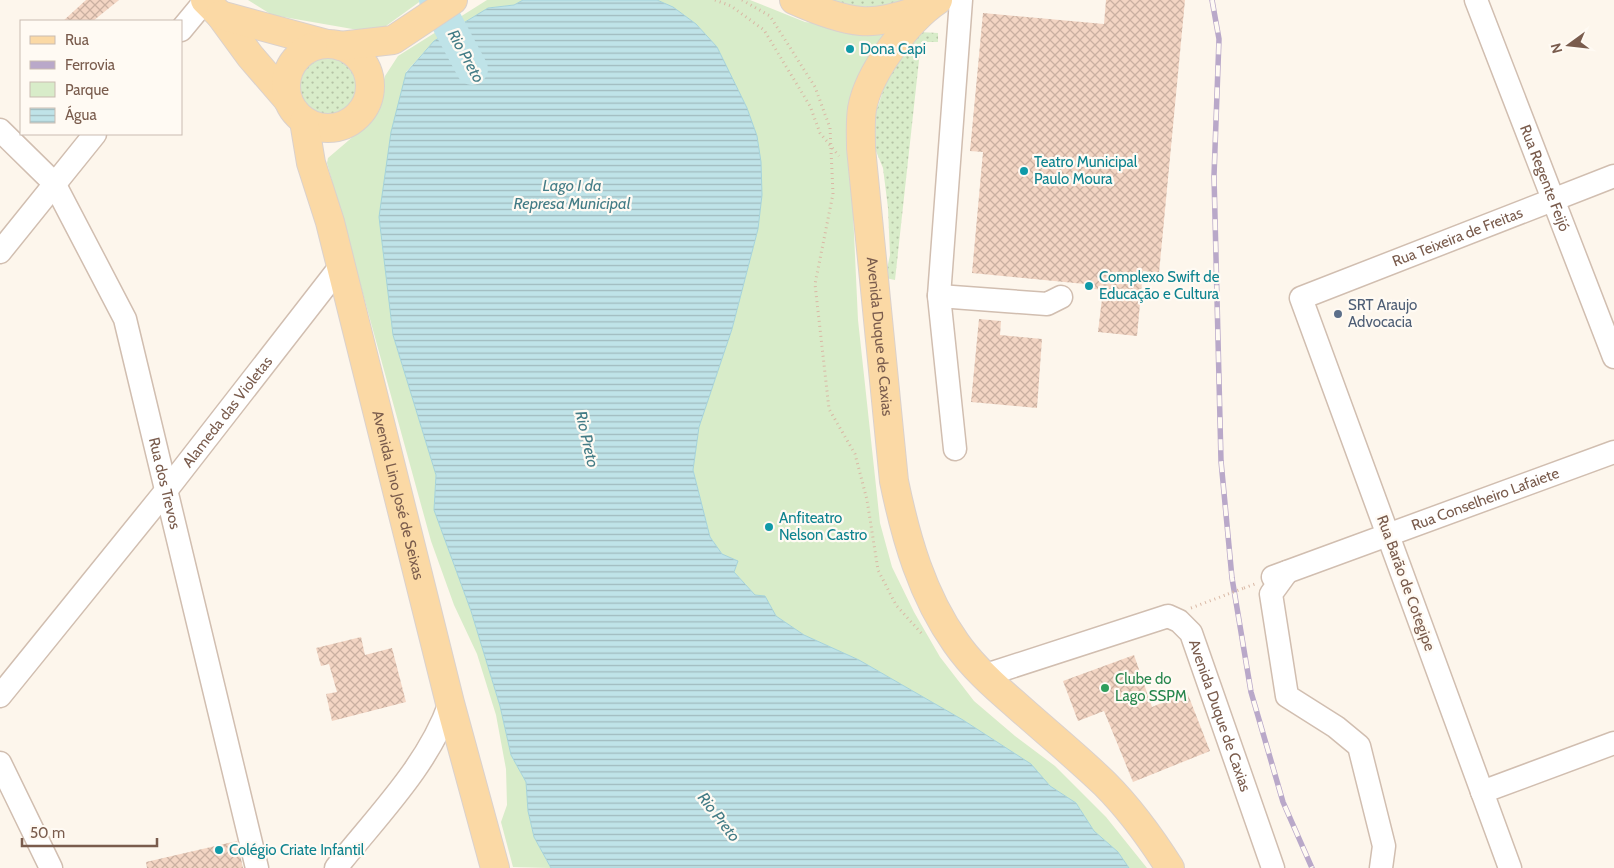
<svg xmlns="http://www.w3.org/2000/svg" width="1614" height="868" font-family="Cabin,sans-serif">
  <style>
    .grass { fill: url(#grass-dots) }
    .park { fill: #d8ecc9 }
    .water { fill: url(#water-rules); stroke: #a5d3da }
    .lines { fill: none; stroke-linecap: round; stroke-linejoin: round }
    .river { stroke: #bfe3e8; stroke-width: 32 }
    .building { fill: url(#building-cross-hatch) }
    .minor-casing { stroke: #d1beb0; stroke-width: 25 }
    .major-casing { stroke: #dad1cd; stroke-width: 30 }
    .path { stroke: #d9b8a5; stroke-width: 3; stroke-dasharray: 1 4; stroke-linecap: butt }
    .minor { stroke: #fff; stroke-width: 22 }
    .major { stroke: #fbd9a5; stroke-width: 28 }
    .rail-casing { stroke: #b9a8c9; stroke-width: 5.5 }
    .rail { stroke: #fffaf3; stroke-width: 4; stroke-dasharray: 11; stroke-linecap: butt }
    .path-bridge { stroke: #d9b8a5; stroke-width: 3; stroke-dasharray: 1 4; stroke-linecap: butt }
    .culture-dot { fill: #0f9aa8; stroke: #fffaf3; stroke-width: 2 }
    .service-dot { fill: #5c6f8a; stroke: #fffaf3; stroke-width: 2 }
    .leisure-dot { fill: #2e9e5b; stroke: #fffaf3; stroke-width: 2 }
    .labels { text-anchor: middle; dominant-baseline: central; stroke-width: 4.5; stroke-linejoin: round; paint-order: stroke }
    .culture-label { font-size: 15px; fill: #0d838f; stroke: #fffaf3; text-anchor: start }
    .street-label { font-size: 15px; fill: #7a5c4d; stroke: #fffaf3 }
    .service-label { font-size: 15px; fill: #4e5e75; stroke: #fffaf3; text-anchor: start }
    .leisure-label { font-size: 15px; fill: #27864d; stroke: #fffaf3; text-anchor: start }
    .water-label { font-size: 16px; font-style: italic; fill: #437c86; stroke: #fffaf3 }
  </style>
  <defs>
    <pattern id="grass-dots" width="8" height="8" patternUnits="userSpaceOnUse" patternTransform="scale(1.25)"><rect width="8" height="8" fill="#d8ecc9"/><path d="M2 2h.1M6 6h.1" fill="none" stroke="#b4c2a5" stroke-width="1.8" stroke-linecap="round"/></pattern>
    <pattern id="water-rules" width="6" height="5" patternUnits="userSpaceOnUse" patternTransform="scale(1.25)"><rect width="6" height="5" fill="#bfe3e8"/><path d="M0 2.5h6" fill="none" stroke="#a0bbbe"/></pattern>
    <pattern id="building-cross-hatch" width="8" height="8" patternUnits="userSpaceOnUse" patternTransform="scale(1.25)"><rect width="8" height="8" fill="#f3d5c3"/><path d="M0 0l8 8M0 8l8-8" fill="none" stroke="#cab0a1"/></pattern>
  </defs>
  <rect width="100%" height="100%" fill="#fdf6ec"/>
  <!-- grass -->
  <path class="grass" d="M829 0H909C882 7 856 11 829 0Z
    M919 32 938 33V42H921L895 280 885 278 890 255 888 208 883 168 871 139V127L889 73Z
    M295 87a33 33 0 1 1 66 0a33 33 0 1 1-66 0Z"/>
  <!-- park -->
  <path class="park" d="M248 0H422L386 26 364 31 272 15Z
    M487 0H523L514 5 488 8 434 41 406 72 393 335 436 475 434 510 471 611 500 706 511 755 526 782 528 811 534 837 551 868 513 867 501 822 507 805 506 769 496 715 477 654 454 605 431 541 327 163 328 158 362 129 374 115 385 76 398 56Z
    M657 0H750L805 22 884 33 848 104 858 320 880 523 892 567 914 612 940 657 974 701 1015 736 1055 766 1106 817 1147 868H1129L1118 852 1094 831 1076 803 1050 786 1031 764 963 720 859 660 804 635 776 616 765 597 755 595 734 572 738 561 722 554 710 537 693 470 699 427 732 329 758 229 762 195 761 162 757 136 747 108 717 47 696 24 673 7Z"/>
  <!-- water -->
  <path class="water" d="M523 0H657L673 7 696 24 717 47 747 108 757 136 761 162 762 195 758 229 732 329 699 427 693 470 710 537 722 554 738 561 734 572 755 595 765 596 776 616 804 635 859 660 963 720 1031 764 1050 786 1076 803 1094 831 1118 852 1129 868H551L534 837 528 811 526 782 511 755 500 706 471 611 434 510 436 475 393 335 379 217 391 132 406 73 434 41 488 8 514 5Z"/>
  <g class="lines">
    <!-- river -->
    <path class="river" d="M435 0 472 69"/>
  </g>
  <!-- building -->
  <path class="building" d="M86 0H119L93 21H63Z
    M1106 0H1185L1159 273 1143 271 1137 336 1098 332 1103 290 1094 289 1095 285 972 273 983 152 970 151 983 13 1104 24Z
    M979 319 1001 321 1000 335 1042 339 1037 408 971 402Z
    M361 637 365 655 392 648 406 702 332 721 326 694 337 692 329 664 321 666 316 648Z
    M1134 655 1152 707 1187 692 1210 751 1133 782 1104 711 1078 721 1063 681Z
    M237 841 243 868H147L146 862Z"/>
  <g class="lines">
    <!-- minor casing -->
    <g class="minor-casing">
      <g id="minor">
        <path id="s1" d="M1476 0 1614 357"/>
        <path d="M181 30 205 1"/>
        <path id="s2" d="M0 130 54 183 125 319 257 868"/>
        <path d="M0 252 95 134"/>
        <path d="M939 296 1047 304 1061 297"/>
        <path d="M955 449 939 296 961 0"/>
        <path d="M1287 572 1271 594 1287 696 1336 727 1359 746 1384 846 1381 868"/>
        <path id="s3" d="M1273 577 1614 452"/>
        <path id="s4" d="M983 676 1168 616 1179 621 1191 633 1273 868"/>
        <path id="s5" d="M0 696 165 492 340 267"/>
        <path d="M0 763 51 868"/>
        <path d="M1482 792 1614 743"/>
        <path d="M336 868C377 816 428 766 450 703"/>
        <path id="s6" d="M1510 868 1301 298 1614 176"/>
      </g>
    </g>
    <!-- major casing -->
    <g class="major-casing">
      <g id="major">
        <path d="M205 0 220 15 250 56 288 100"/>
        <path d="M794 0C814 9 838 19 861 21 882 23 906 14 926 8"/>
        <path id="s7" d="M938 0C908 20 868 73 862 109 860 122 861 135 861 148L894 481C906 539 922 595 956 643 972 666 993 685 1014 703 1044 730 1076 756 1105 784 1130 809 1151 838 1170 868"/>
        <path d="M220 15 327 44"/>
        <circle cx="328" cy="86" r="42"/>
        <path d="M340 46 393 40 453 0"/>
        <path id="s8" d="M304 121 311 163 330 222 450 703 495 868"/>
      </g>
    </g>
    <!-- path -->
    <path class="path" d="M715 0 731 6 764 30 810 106 820 133 839 156
      M742 0 770 16 815 87 830 128 833 194 815 284 829 409 855 454 867 500 878 570 896 605 922 634
      M1244 588 1255 584
      M1191 608 1228 594"/>
    <!-- minor -->
    <use href="#minor" class="minor"/>
    <!-- major -->
    <use href="#major" class="major"/>
    <!-- rail casing -->
    <g class="rail-casing">
      <path id="rail" d="M1212 0 1219 39 1214 176 1221 461 1232 578 1251 692 1283 802 1312 868"/>
    </g>
    <!-- rail -->
    <use href="#rail" class="rail"/>
    <!-- path-bridge -->
    <path class="path-bridge" d="M1228 594 1244 588"/>
  </g>
  <!-- markers -->
  <g class="culture-dot">
    <circle cx="850" cy="49" r="5"/>
    <circle cx="1024" cy="171" r="5"/>
    <circle cx="1089" cy="286" r="5"/>
    <circle cx="769" cy="527" r="5"/>
    <circle cx="219" cy="850" r="5"/>
  </g>
  <circle class="service-dot" cx="1338" cy="314" r="5"/>
  <circle class="leisure-dot" cx="1105" cy="688" r="5"/>
  <g class="labels">
    <!-- culture labels -->
    <g class="culture-label">
      <text x="860" y="49">Dona Capi</text>
      <text x="1034" y="162">Teatro Municipal<tspan x="1034" dy="17">Paulo Moura</tspan></text>
      <text x="1099" y="277">Complexo Swift de<tspan x="1099" dy="17">Educação e Cultura</tspan></text>
      <text x="779" y="518">Anfiteatro<tspan x="779" dy="17">Nelson Castro</tspan></text>
      <text x="229" y="850">Colégio Criate Infantil</text>
    </g>
    <!-- street labels -->
    <g class="street-label">
      <text stroke="none"><textPath href="#s1" startOffset="191">Rua Regente Feijó</textPath></text>
      <text stroke="none"><textPath href="#s6" startOffset="775">Rua Teixeira de Freitas</textPath></text>
      <text stroke="none"><textPath href="#s7" startOffset="364">Avenida Duque de Caxias</textPath></text>
      <text stroke="none"><textPath href="#s5" startOffset="364">Alameda das Violetas</textPath></text>
      <text stroke="none"><textPath href="#s2" startOffset="398">Rua dos Trevos</textPath></text>
      <text stroke="none"><textPath href="#s8" startOffset="386">Avenida Lino José de Seixas</textPath></text>
      <text stroke="none"><textPath href="#s3" startOffset="226">Rua Conselheiro Lafaiete</textPath></text>
      <text transform="translate(1406 583) rotate(70)">Rua Barão de Cotegipe</text>
      <text stroke="none"><textPath href="#s4" startOffset="311">Avenida Duque de Caxias</textPath></text>
    </g>
    <!-- service labels -->
    <g class="service-label">
      <text x="1348" y="305">SRT Araujo<tspan x="1348" dy="17">Advocacia</tspan></text>
    </g>
    <!-- leisure labels -->
    <g class="leisure-label">
      <text x="1115" y="679">Clube do<tspan x="1115" dy="17">Lago SSPM</tspan></text>
    </g>
    <!-- water labels -->
    <g class="water-label">
      <text transform="translate(466 56) rotate(61)">Rio Preto</text>
      <text x="572" y="185">Lago I da<tspan x="572" dy="18">Represa Municipal</tspan></text>
      <text transform="translate(587 439) rotate(77)">Rio Preto</text>
      <text transform="translate(719 817) rotate(52)">Rio Preto</text>
    </g>
  </g>
  <!-- legend -->
  <rect x="20" y="20" width="162" height="115" fill="#fffaf3" stroke="#cabbb1"/>
  <rect x="30" y="36" width="25" height="8" fill="#fbd9a5" stroke="#cabbb1"/>
  <text x="65" y="45" font-size="15" fill="#7a5c4d">Rua</text>
  <rect x="30" y="61" width="25" height="8" fill="#b9a8c9" stroke="#cabbb1"/>
  <text x="65" y="70" font-size="15" fill="#7a5c4d">Ferrovia</text>
  <rect x="30" y="82" width="25" height="15" fill="#d8ecc9" stroke="#cabbb1"/>
  <text x="65" y="95" font-size="15" fill="#7a5c4d">Parque</text>
  <rect x="30" y="108" width="25" height="15" fill="url(#water-rules)" stroke="#cabbb1"/>
  <text x="65" y="120" font-size="15" fill="#7a5c4d">Água</text>
  <!-- north arrow -->
  <g transform="translate(1569 45) rotate(255)" stroke="#fffaf3" stroke-width="4" paint-order="stroke">
  <path d="M0-4L9 19L0 12L-9 19Z" fill="#7a5c4d"/>
  <text y="-8" font-size="14" font-weight="bold" text-anchor="middle" fill="#7a5c4d">N</text>
  </g>
  <!-- scale -->
  <path d="M22 838v8h135v-8" fill="none" stroke="#7a5c4d" stroke-width="2.5"/>
  <text x="30" y="838" font-size="15" fill="#7a5c4d" stroke="#fffaf3" stroke-width="4" paint-order="stroke">50 m</text>
</svg>
